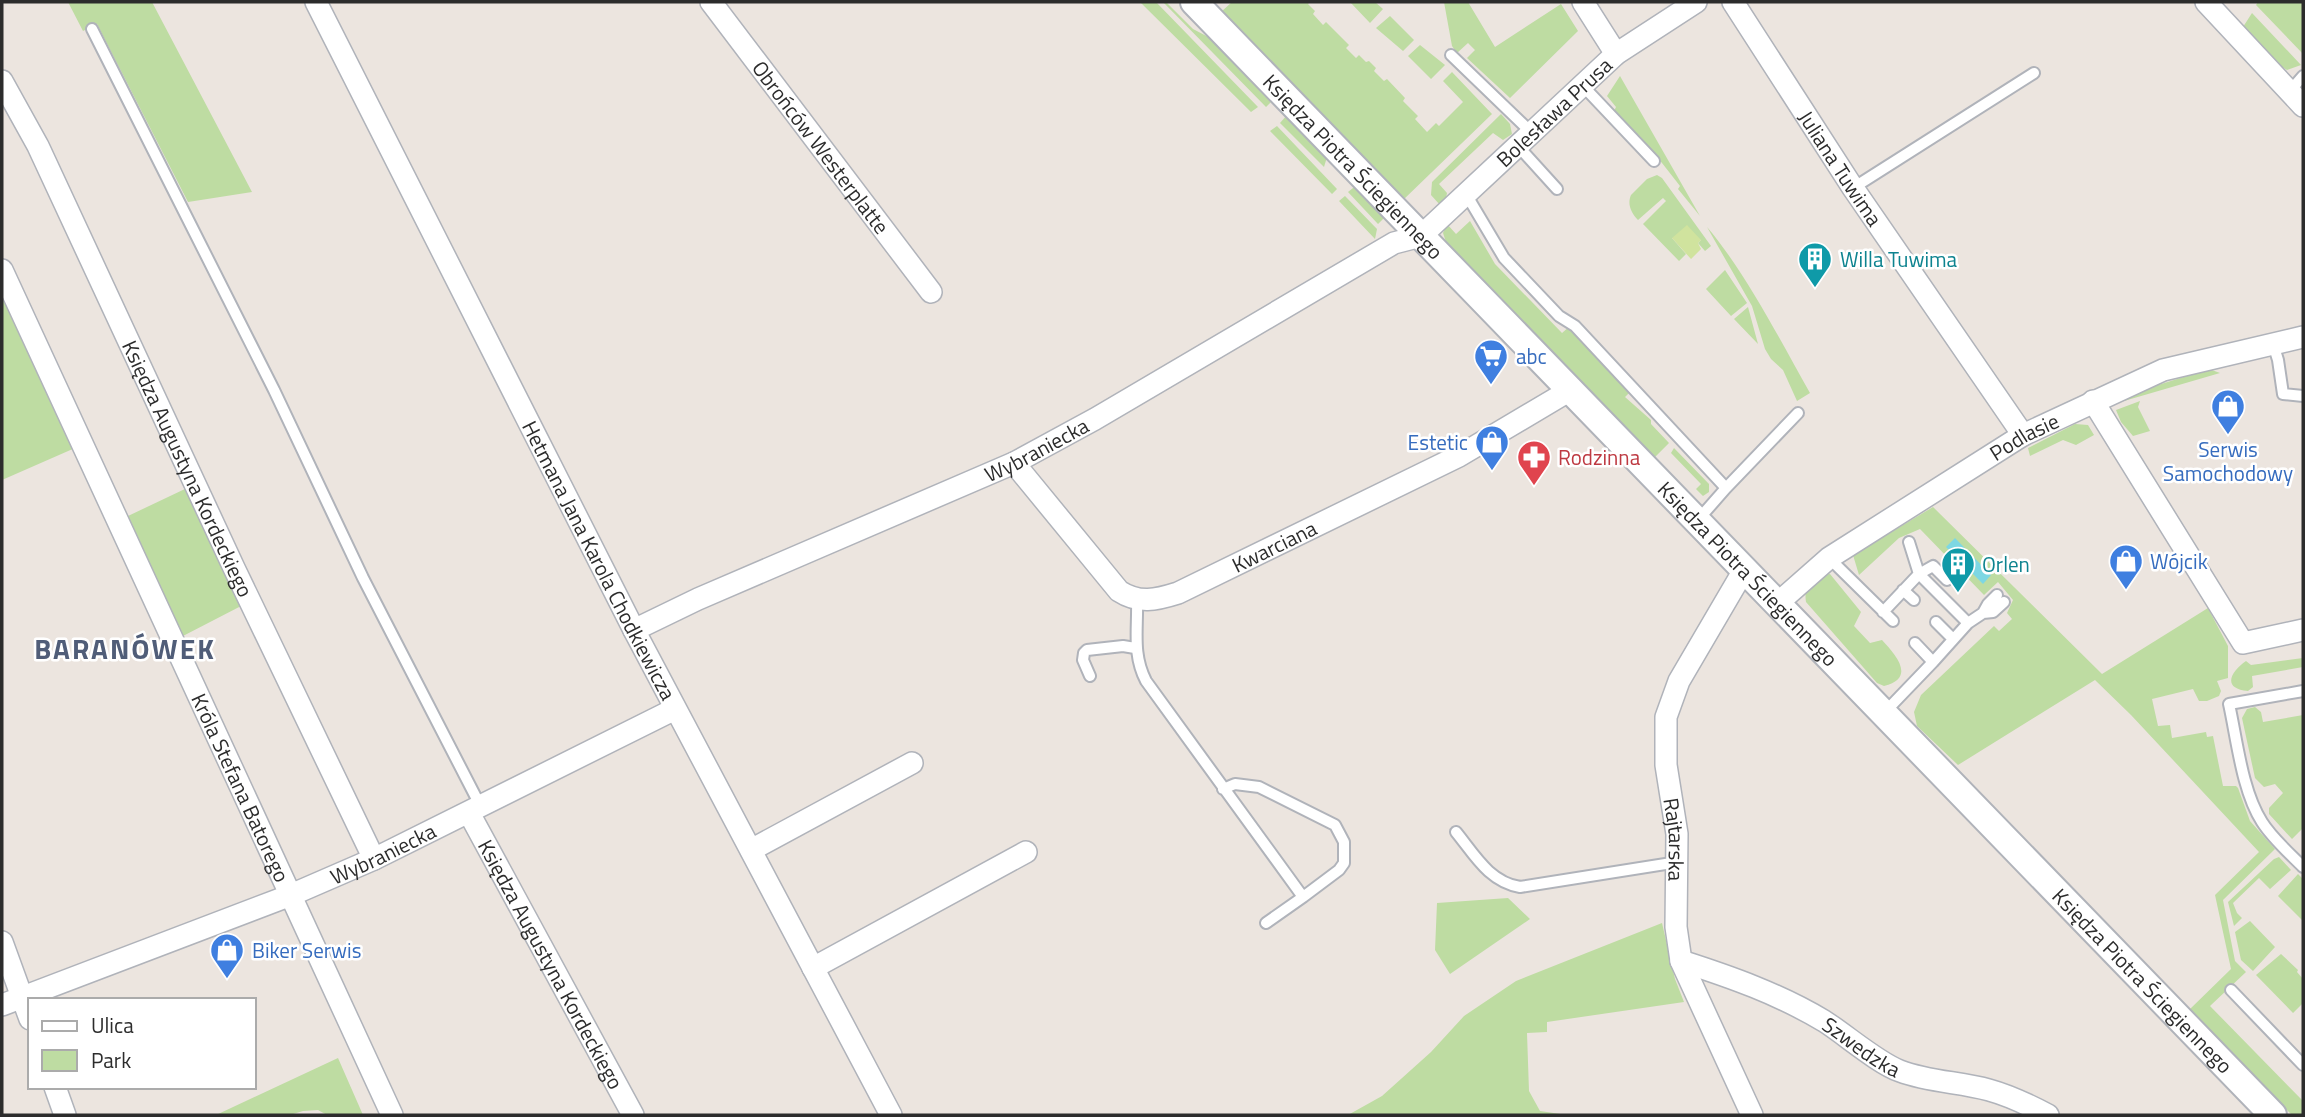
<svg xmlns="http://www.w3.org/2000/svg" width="2305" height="1117" font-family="'Titillium Web',sans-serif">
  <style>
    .green { fill: #bedca2 }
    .pitch { fill: #d0e39e }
    .water { fill: #7dd7e3 }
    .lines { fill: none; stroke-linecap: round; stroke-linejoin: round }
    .service-casing { stroke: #b0b3ba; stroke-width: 14 }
    .minor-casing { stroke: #b0b3ba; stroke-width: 24 }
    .tertiary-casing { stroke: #b0b3ba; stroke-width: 30 }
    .service { stroke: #fff; stroke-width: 10 }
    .minor { stroke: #fff; stroke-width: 21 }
    .tertiary { stroke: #fff; stroke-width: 26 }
    .labels { text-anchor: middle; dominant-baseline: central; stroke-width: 5; stroke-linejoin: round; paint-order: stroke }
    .street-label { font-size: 21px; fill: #2c2c2c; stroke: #fff }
    .culture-label { font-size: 21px; fill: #0d838f; stroke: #fff; text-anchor: start }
    .shop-label { font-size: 21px; fill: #366cbe; stroke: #fff; text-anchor: start }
    .health-label { font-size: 21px; fill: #be3a42; stroke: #fff; text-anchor: start }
    .district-label { font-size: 28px; font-weight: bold; letter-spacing: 2px; fill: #505d78; stroke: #fff }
  </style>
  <rect width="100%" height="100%" fill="#ece5df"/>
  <!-- green -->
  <path class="green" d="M68 2H152L252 192 188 202 97 24 83 31Z
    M1156 2 1258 107 1251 112 1141 3Z
    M1163 2H1166L1193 29 1216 41 1274 99 1266 107Z
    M1232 2H1310L1308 4 1315 11 1313 14 1323 25 1326 22 1349 45 1346 48 1356 58 1359 55 1366 62 1369 61 1376 68 1374 71 1384 81 1387 79 1405 98 1403 101 1418 116 1415 119 1427 132 1436 123 1439 126 1463 102 1443 81 1452 72 1492 114 1402 201 1221 12Z
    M1350 2H1375L1383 9 1370 23Z
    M1444 2H1468L1495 47 1561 4 1578 31 1510 98 1467 58 1475 50 1468 43 1457 53 1452 46Z
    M2258 2H2303V54L2256 5Z
    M2252 13 2301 65 2287 70 2276 63 2243 27Z
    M1390 16 1414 40 1403 51 1376 28Z
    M1420 45 1445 65 1431 79 1408 56Z
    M1620 76 1700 216 1678 189 1680 186 1662 163 1614 111 1616 107 1607 96Z
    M1501 114 1510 124 1512 134 1503 140 1493 133 1439 184 1447 193 1446 198 1440 205 1431 195 1432 182Z
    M1287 115 1327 157 1324 167 1280 123Z
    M1277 126 1337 189 1332 194 1270 131Z
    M1657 175 1662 178 1711 246 1705 251 1698 243 1701 240 1672 238 1686 254 1679 261 1643 224 1666 201 1663 198 1638 220C1631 213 1627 204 1631 195L1647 179Z
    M1353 188H1359L1385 217 1378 224 1348 192Z
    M1345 196 1377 229 1375 239 1339 201Z
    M1470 221 1495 264 1562 333 1570 326 1632 390 1625 397 1651 420V424L1669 443 1654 458 1447 245 1443 233 1447 224 1456 234Z
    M1707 227C1746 273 1780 340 1810 393L1797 401 1783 370 1771 359 1765 349 1752 306Z
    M1725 270 1747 303 1731 316 1706 289Z
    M2 288 75 448 2 480Z
    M1748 307 1758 344 1734 319Z
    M2209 369 2220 373 2124 401 2123 396Z
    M2140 401 2138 407 2150 431 2133 436 2121 422 2116 410Z
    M2075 424 2088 425 2094 435 2076 445 2063 440 2030 456 2028 448Z
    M1674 448 1709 484V492L1703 496 1696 489 1701 484 1671 453Z
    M187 488 243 605 183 636 128 516Z
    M1933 507 2102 674 2208 608 2228 646V678L2217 681 2221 691 2219 696 2207 701H2199L2193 689 2152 699 2158 726 2170 725 2172 738 2206 732 2207 737 2213 736 2223 786H2236L2238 788 2250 821 2275 849 2223 900 2235 961 2246 972 2210 1006 2303 1101V1115H2292L2189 1010 2231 969 2215 895 2259 852 2131 715 2095 680 1958 765 1917 726 1914 712 1921 695 1994 626 1999 631 2012 619 2007 613 2013 600 1998 582 1984 595 1920 529 1899 538 1859 575 1853 555Z
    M1830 574 1861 612 1854 626 1870 643 1882 640C1895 654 1917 678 1884 686L1877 683 1806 602C1803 586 1814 575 1830 574Z
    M2303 658V667L2252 676 2253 687 2248 691C2222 689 2230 672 2246 661L2251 665Z
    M2255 707 2261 712 2263 722 2303 715V828L2292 839 2269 814V808L2283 793 2275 784 2264 787 2255 778 2242 718 2247 709Z
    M2279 857 2291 870 2270 889 2259 878 2233 903 2237 913 2242 918 2234 926 2228 902 2274 859Z
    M2298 874 2303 879V921L2278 896Z
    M1508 898 1530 919 1450 974 1435 950 1437 903Z
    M2250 921 2275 947 2253 971 2241 960 2235 932Z
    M1662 923 1675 979 1684 1002 1547 1022V1032L1527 1033 1529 1091 1540 1111 1567 1115H1348L1382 1096 1431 1052 1464 1016 1516 981Z
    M2281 954 2298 970 2297 972 2303 979V1003L2293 1013 2256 975Z
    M338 1058 363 1115H327L318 1110 303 1111 290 1115H216Z"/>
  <!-- pitch -->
  <path class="pitch" d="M1687 225 1701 240 1698 243 1701 249 1691 259 1672 238Z"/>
  <!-- water -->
  <path class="water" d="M1955 538 1991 575 1983 584 1946 547Z"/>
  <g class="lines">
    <!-- service casing -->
    <g class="service-casing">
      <path id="service" d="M92 29 274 390 363 578 481 807
        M1451 55 1532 133
        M1583 86 1654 161
        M2290 91 2303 76
        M1518 146 1557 189
        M1853 188 2034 73
        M1466 194 1504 258 1559 316 1575 326 1726 488 1697 521
        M2273 344 2278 360 2283 394 2303 396
        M1726 488 1798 413
        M1909 542 1919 574 1933 566 1947 580
        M1829 558 1893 621
        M1903 590 1914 600
        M1137 600C1138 629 1132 654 1146 681L1303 897 1266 923
        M1883 612 1919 574 1968 623 1933 662
        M1983 613 1993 612 2004 602
        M1936 622 1953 639
        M1968 623 1983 613 1988 604 1997 595
        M1090 676 1083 660 1084 653 1087 650 1123 646 1135 648
        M2303 691 2229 704C2237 740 2242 791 2262 822 2272 838 2289 853 2303 867
        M1884 713 1933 662 1915 643
        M1223 789 1235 784 1259 787 1335 825 1344 842V863L1339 870 1303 897
        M1456 832C1474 854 1489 882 1520 887L1678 862
        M2231 990 2303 1065"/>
    </g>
    <!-- minor casing -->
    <g class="minor-casing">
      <g id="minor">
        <path id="s1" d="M316 2 634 630 891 1115"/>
        <path id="s2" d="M711 2 931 292"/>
        <path d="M1583 2 1616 54"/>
        <path id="s3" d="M1733 2 1853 188 2023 435"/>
        <path d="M2206 2 2303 106"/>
        <path id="s4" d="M2 81 38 146 234 568 374 859"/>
        <path id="s5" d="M2 270 392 1115"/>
        <path d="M2093 401 2243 643 2303 630"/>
        <path id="s6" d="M1014 463 1119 591C1139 604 1156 600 1178 593L1459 456 1572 389"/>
        <path id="s7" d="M1744 570 1679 681 1666 717V765L1677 834 1676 927 1681 961 1752 1115"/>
        <path id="s8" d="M1778 603 1829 558 2023 435 2163 370 2303 337"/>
        <path id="s9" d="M634 630 698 599 1014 463 1095 419 1394 243 1421 236 1616 54 1696 2"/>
        <path id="s10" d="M469 813 633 1115"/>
        <path d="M751 850 912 763"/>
        <path d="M2 942 30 1019"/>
        <path id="s11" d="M1681 961C1731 977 1779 994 1824 1021 1846 1035 1878 1063 1900 1071 1929 1082 1960 1082 1989 1090 2011 1096 2029 1105 2048 1115"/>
        <path d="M813 968 1026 852"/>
        <path id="s12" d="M2 1005 291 895 374 859 675 709"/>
        <path d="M55 1087 65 1115"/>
      </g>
    </g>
    <!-- tertiary casing -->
    <g class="tertiary-casing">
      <g id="tertiary">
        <path id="s13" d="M1194 2 2273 1115"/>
      </g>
    </g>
    <!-- service -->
    <use href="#service" class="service"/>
    <!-- minor -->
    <use href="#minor" class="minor"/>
    <!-- tertiary -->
    <use href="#tertiary" class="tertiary"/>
  </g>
  <!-- icons -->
  <defs>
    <g id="building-pin" transform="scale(1.75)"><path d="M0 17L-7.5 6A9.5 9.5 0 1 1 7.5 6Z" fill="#0f9aa8" stroke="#fff"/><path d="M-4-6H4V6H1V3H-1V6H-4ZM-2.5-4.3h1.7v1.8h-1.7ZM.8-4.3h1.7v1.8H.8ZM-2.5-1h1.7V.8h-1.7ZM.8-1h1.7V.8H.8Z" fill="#fff"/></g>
    <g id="supermarket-pin" transform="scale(1.75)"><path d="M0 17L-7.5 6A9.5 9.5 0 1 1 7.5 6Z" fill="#3f7fe0" stroke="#fff"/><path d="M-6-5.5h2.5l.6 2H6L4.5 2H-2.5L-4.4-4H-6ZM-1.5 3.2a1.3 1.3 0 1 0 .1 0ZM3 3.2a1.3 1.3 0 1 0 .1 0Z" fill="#fff"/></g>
    <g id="shop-pin" transform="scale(1.75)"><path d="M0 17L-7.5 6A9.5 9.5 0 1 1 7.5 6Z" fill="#3f7fe0" stroke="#fff"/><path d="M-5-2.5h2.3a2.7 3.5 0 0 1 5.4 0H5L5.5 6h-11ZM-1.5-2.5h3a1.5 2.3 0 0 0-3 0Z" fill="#fff"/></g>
    <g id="pharmacy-pin" transform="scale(1.75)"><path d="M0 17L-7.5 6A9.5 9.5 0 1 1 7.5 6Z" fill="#e0444e" stroke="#fff"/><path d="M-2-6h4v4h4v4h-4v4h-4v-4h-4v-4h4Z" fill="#fff"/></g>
  </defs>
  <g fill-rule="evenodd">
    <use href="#building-pin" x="1815" y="259"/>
    <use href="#supermarket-pin" x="1491" y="356"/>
    <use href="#shop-pin" x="2228" y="406"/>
    <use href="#shop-pin" x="1492" y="442"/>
    <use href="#pharmacy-pin" x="1534" y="457"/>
    <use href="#shop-pin" x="2126" y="561"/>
    <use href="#building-pin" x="1958" y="564"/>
    <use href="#shop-pin" x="227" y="950"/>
  </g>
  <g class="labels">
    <!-- street labels -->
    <g class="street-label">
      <text stroke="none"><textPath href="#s9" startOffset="1064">Bolesława Prusa</textPath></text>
      <text stroke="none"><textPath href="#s2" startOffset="182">Obrońców Westerplatte</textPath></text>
      <text stroke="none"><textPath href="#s13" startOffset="229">Księdza Piotra Ściegiennego</textPath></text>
      <text stroke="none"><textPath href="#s3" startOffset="198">Juliana Tuwima</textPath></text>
      <text stroke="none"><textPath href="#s8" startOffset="298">Podlasie</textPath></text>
      <text stroke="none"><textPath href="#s9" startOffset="441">Wybraniecka</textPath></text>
      <text stroke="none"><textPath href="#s4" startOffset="430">Księdza Augustyna Kordeckiego</textPath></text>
      <text stroke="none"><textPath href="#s6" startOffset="334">Kwarciana</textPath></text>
      <text stroke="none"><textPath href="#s1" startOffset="626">Hetmana Jana Karola Chodkiewicza</textPath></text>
      <text stroke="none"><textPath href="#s13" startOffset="796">Księdza Piotra Ściegiennego</textPath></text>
      <text stroke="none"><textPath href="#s5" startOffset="570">Króla Stefana Batorego</textPath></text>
      <text stroke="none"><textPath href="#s7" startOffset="290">Rajtarska</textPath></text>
      <text stroke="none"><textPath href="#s12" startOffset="410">Wybraniecka</textPath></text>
      <text stroke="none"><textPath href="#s10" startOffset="172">Księdza Augustyna Kordeckiego</textPath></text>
      <text stroke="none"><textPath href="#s13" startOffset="1363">Księdza Piotra Ściegiennego</textPath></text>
      <text stroke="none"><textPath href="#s11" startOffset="201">Szwedzka</textPath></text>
    </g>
    <!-- culture labels -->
    <g class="culture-label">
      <text x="1840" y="259">Willa Tuwima</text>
      <text x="1982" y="564">Orlen</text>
    </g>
    <!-- shop labels -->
    <g class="shop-label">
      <text x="1516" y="356">abc</text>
      <text x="1468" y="442" text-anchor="end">Estetic</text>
      <text x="2228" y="449" text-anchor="middle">Serwis<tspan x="2228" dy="24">Samochodowy</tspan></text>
      <text x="2150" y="561">Wójcik</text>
      <text x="252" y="950">Biker Serwis</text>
    </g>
    <!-- health labels -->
    <g class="health-label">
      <text x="1558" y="457">Rodzinna</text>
    </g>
    <!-- district labels -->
    <g class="district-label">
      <text x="125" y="648">BARANÓWEK</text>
    </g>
  </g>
  <!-- border -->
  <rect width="2305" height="1117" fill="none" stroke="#2c2c2c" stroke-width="7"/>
  <!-- legend -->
  <rect x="28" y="998" width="228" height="91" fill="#ffffff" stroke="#ababab" stroke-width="2"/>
  <rect x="42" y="1021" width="35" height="10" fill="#ffffff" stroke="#ababab" stroke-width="2"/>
  <text x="91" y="1033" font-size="21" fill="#2c2c2c">Ulica</text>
  <rect x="42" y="1050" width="35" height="21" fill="#bedca2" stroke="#ababab" stroke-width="2"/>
  <text x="91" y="1068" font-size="21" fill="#2c2c2c">Park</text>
</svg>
